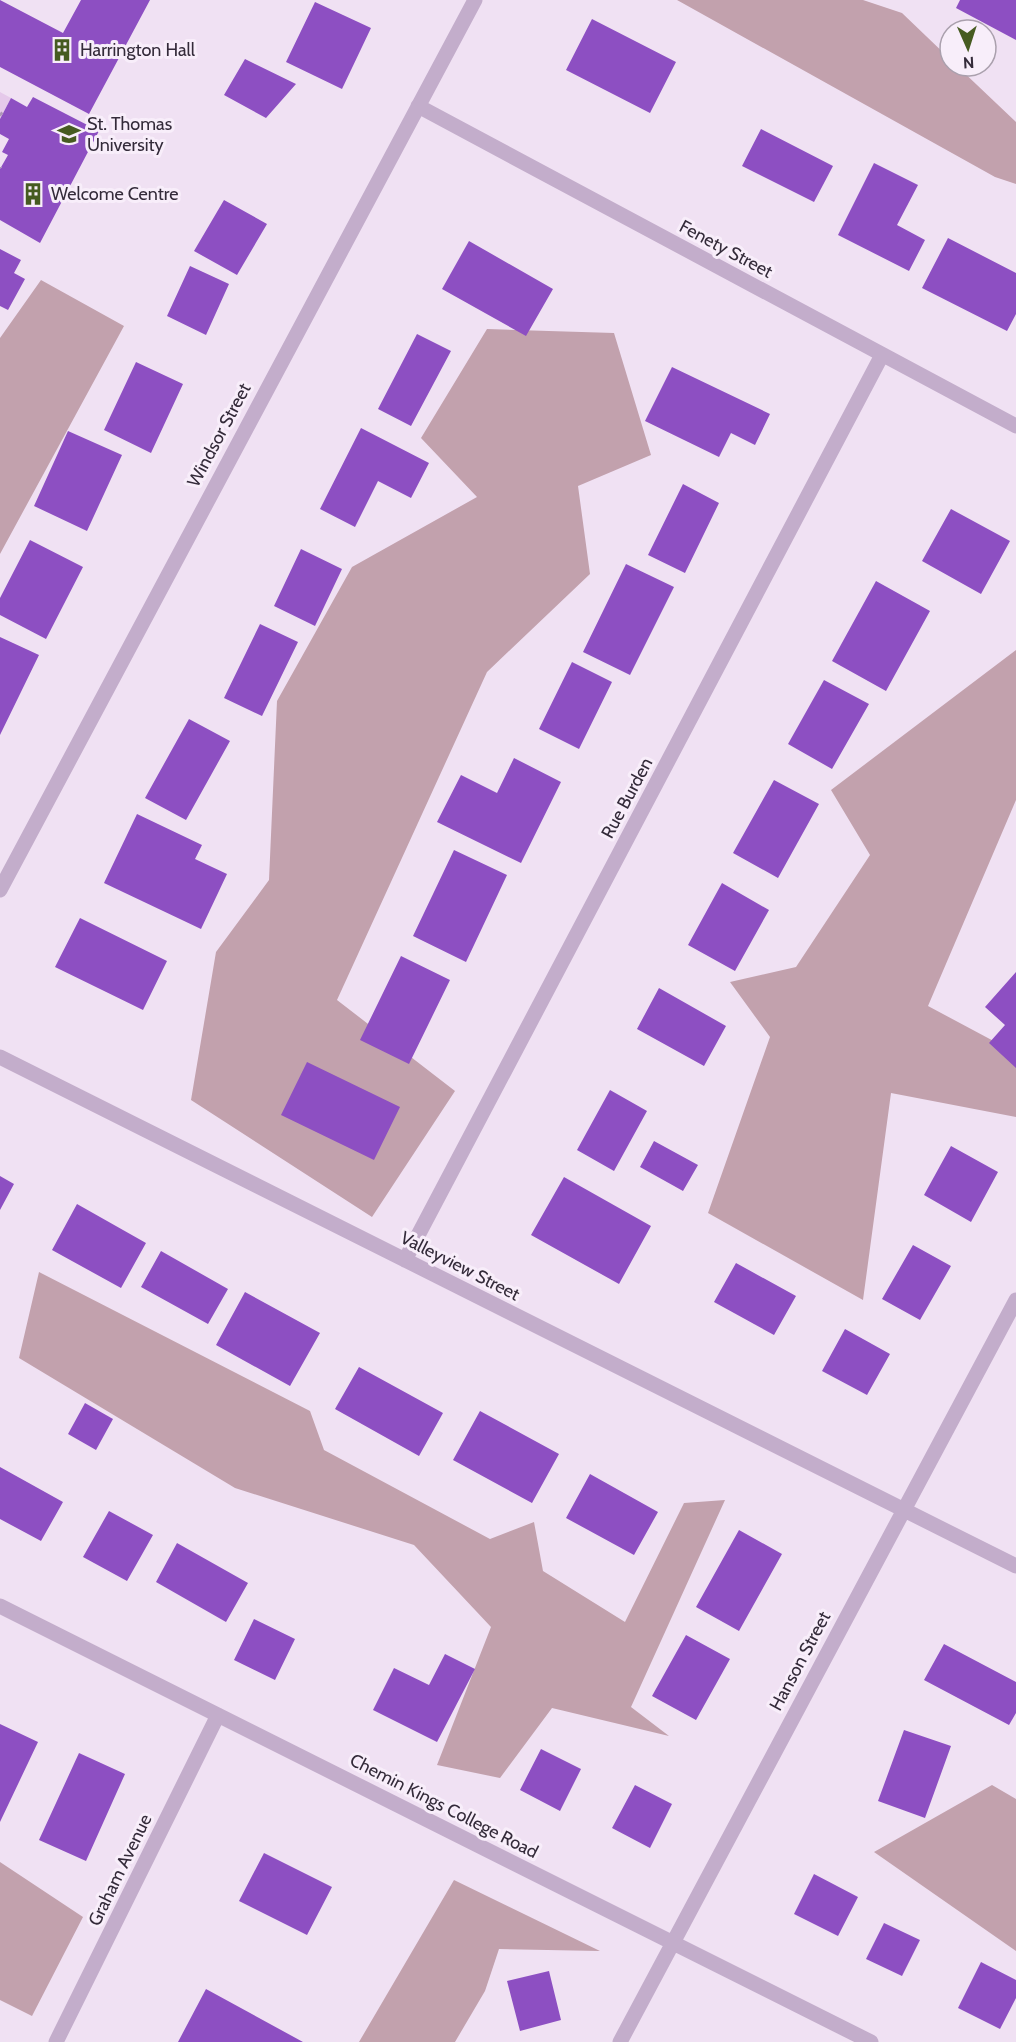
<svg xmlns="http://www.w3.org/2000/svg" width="1016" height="2042" font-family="Cabin,sans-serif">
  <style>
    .green { fill: #c2a1ad }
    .plaza { fill: #e5c9ea }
    .building { fill: #8d4fc2 }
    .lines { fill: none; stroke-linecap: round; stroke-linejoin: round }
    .path { stroke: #ae97b7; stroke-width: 4; stroke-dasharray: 3 3; stroke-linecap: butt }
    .minor { stroke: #c3adcb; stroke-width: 15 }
    .labels { text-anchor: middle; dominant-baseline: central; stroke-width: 6; stroke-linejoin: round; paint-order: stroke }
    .poi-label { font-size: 18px; fill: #342b3a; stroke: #f8eefa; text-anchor: start }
    .street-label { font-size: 18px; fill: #342b3a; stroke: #f8eefa }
  </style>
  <rect width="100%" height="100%" fill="#f0e1f3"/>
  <!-- green -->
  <path class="green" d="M677 0H863L902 13 950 59V66H957L1016 122V184L995 177Z
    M41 280 124 326 0 554V338Z
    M487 329 614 333 651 455 578 486 590 574 487 672 337 1000 455 1091 372 1217 191 1100 216 952 269 880 277 701 352 567 477 497 421 438Z
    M1016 650V800L928 1006 1016 1053V1117L891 1093 863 1300 708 1213 770 1037 730 982 796 967 870 855 831 790Z
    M39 1272 310 1411 324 1450 490 1539 534 1522 543 1571 625 1622 684 1503 725 1500 631 1707 669 1736 552 1708 500 1778 437 1765 491 1627 414 1545 235 1488 19 1358Z
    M992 1785 1016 1799V1951L874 1852Z
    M0 1862 83 1917 32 2016 0 2000Z
    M454 1880 600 1951 499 1949 485 1991 455 2042H359Z"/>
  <!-- plaza -->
  <path class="plaza" d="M0 92 11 98 0 119Z"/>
  <!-- building -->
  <path class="building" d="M0 0 63 33 81 0H150L89 114 0 67Z
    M960 0H1016V40L956 8Z
    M315 2 371 28 342 89 286 62Z
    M592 19 676 62 650 113 566 70Z
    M245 59 296 84 266 118 224 95Z
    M33 97 99 131 40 243 0 220V169L8 155 2 152 9 139 0 134V119L11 98 27 107Z
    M761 129 833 166 814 202 742 166Z
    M874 163 918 185 897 225 925 240 909 271 838 235Z
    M224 200 267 224 237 275 194 251Z
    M948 238 1016 273V314L1007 331 922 288Z
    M469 241 553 289 526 336 442 289Z
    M0 249 21 260 14 273 25 279 8 310 0 306Z
    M190 266 229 284 206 335 167 316Z
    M417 334 451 351 411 426 378 409Z
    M136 362 183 384 151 453 104 430Z
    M672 367 770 414 755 445 731 433 719 457 645 421Z
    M361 428 429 463 411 498 378 481 355 527 320 509Z
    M68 431 122 455 87 531 34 506Z
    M683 484 719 503 685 573 648 555Z
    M951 509 1010 541 981 594 922 561Z
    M30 540 83 567 46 639 0 615V598Z
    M301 549 342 569 315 626 274 606Z
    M626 564 674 587 630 675 583 652Z
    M876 581 930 611 886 691 832 661Z
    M260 624 298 642 262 716 224 698Z
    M0 637 39 655 0 735Z
    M572 662 612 682 579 749 539 729Z
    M824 680 869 704 832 769 788 744Z
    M189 719 230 741 186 820 145 798Z
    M514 758 561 782 521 863 437 822 461 775 497 793Z
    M774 780 819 804 778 878 733 853Z
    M137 814 202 845 195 859 227 874 201 929 104 883Z
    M454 850 507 875 466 962 413 936Z
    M722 883 769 910 735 971 688 945Z
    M80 918 167 961 143 1010 55 967Z
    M401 956 450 980 409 1064 360 1040Z
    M1016 972V1068L989 1043 1005 1025 985 1007Z
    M659 988 726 1026 704 1066 637 1029Z
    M307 1062 400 1107 374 1160 281 1115Z
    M610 1090 647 1111 614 1171 577 1150Z
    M654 1141 698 1165 683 1191 640 1167Z
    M951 1146 998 1172 971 1222 924 1195Z
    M0 1176 14 1184 0 1210Z
    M564 1177 651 1226 619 1284 531 1235Z
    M77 1204 146 1243 121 1288 52 1250Z
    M913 1245 951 1266 920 1320 882 1299Z
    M161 1251 228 1289 208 1324 141 1287Z
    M736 1263 796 1296 774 1335 714 1302Z
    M245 1292 320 1333 290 1386 216 1345Z
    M845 1329 890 1354 867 1395 822 1371Z
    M359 1367 443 1413 419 1456 335 1409Z
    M85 1403 113 1419 96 1450 68 1434Z
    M480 1411 559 1454 532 1503 453 1460Z
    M0 1467 63 1502 41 1541 0 1519Z
    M590 1474 658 1512 634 1555 566 1518Z
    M109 1511 153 1535 127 1581 83 1557Z
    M739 1530 782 1554 739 1631 696 1607Z
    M177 1543 248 1583 226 1622 156 1582Z
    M254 1619 295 1639 275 1680 234 1660Z
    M686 1635 730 1659 696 1720 652 1696Z
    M944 1644 1016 1682V1713L1009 1725 924 1680Z
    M445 1654 475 1669 437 1742 373 1710 394 1668 429 1685Z
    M0 1724 38 1742 0 1822Z
    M904 1730 951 1746 925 1818 878 1801Z
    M541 1749 581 1769 560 1811 520 1790Z
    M79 1753 125 1774 86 1861 39 1840Z
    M635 1785 672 1804 650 1848 612 1828Z
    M264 1853 332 1887 307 1935 239 1901Z
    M814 1874 858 1897 838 1936 794 1914Z
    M884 1923 920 1940 902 1976 866 1959Z
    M981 1962 1016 1980V1998L1000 2029 958 2008Z
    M549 1971 561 2020 520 2031 507 1981Z
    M206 1989 303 2042H178Z"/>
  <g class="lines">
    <!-- path -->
    <path class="path" d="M0 113 2 115
      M0 167V168"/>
    <!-- minor -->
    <path class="minor" d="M418 106 1016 426
      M0 890 475 0
      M0 1057 1016 1566
      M405 1260 882 355
      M0 1606 871 2042
      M56 2042 218 1715
      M620 2042 1016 1300"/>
  </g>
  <!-- icons -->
  <defs>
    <g id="building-bare" transform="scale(1.8)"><path d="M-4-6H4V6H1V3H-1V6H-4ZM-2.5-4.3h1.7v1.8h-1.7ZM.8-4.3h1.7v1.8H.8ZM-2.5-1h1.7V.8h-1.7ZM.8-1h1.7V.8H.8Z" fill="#465b21" stroke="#f8eefa" stroke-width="2.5" paint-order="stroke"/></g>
    <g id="university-bare" transform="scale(1.8)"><path d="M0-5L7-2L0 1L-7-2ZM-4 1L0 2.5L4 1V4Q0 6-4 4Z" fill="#465b21" stroke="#f8eefa" stroke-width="2.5" paint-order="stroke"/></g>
  </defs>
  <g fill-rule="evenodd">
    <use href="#building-bare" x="62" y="50"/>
    <use href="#university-bare" x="69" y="134"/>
    <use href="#building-bare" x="33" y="194"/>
  </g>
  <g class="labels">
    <!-- poi labels -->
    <g class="poi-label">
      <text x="80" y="50">Harrington Hall</text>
      <text x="87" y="124">St. Thomas<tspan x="87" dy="21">University</tspan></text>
      <text x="51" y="194">Welcome Centre</text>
    </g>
    <!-- street labels -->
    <g class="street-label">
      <text transform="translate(726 249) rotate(28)">Fenety Street</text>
      <text transform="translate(219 435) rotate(-62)">Windsor Street</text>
      <text transform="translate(627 798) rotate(-62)">Rue Burden</text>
      <text transform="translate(460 1266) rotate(27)">Valleyview Street</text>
      <text transform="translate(800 1661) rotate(-62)">Hanson Street</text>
      <text transform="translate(444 1806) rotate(27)">Chemin Kings College Road</text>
      <text transform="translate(120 1870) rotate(-64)">Graham Avenue</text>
    </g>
  </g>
  <!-- north arrow -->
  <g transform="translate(968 48) rotate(177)"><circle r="28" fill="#f8eefa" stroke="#aaa0ad" stroke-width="1.5"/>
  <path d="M0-4.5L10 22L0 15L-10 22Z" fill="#465b21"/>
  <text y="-9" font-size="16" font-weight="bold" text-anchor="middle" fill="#342b3a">N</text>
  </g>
</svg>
